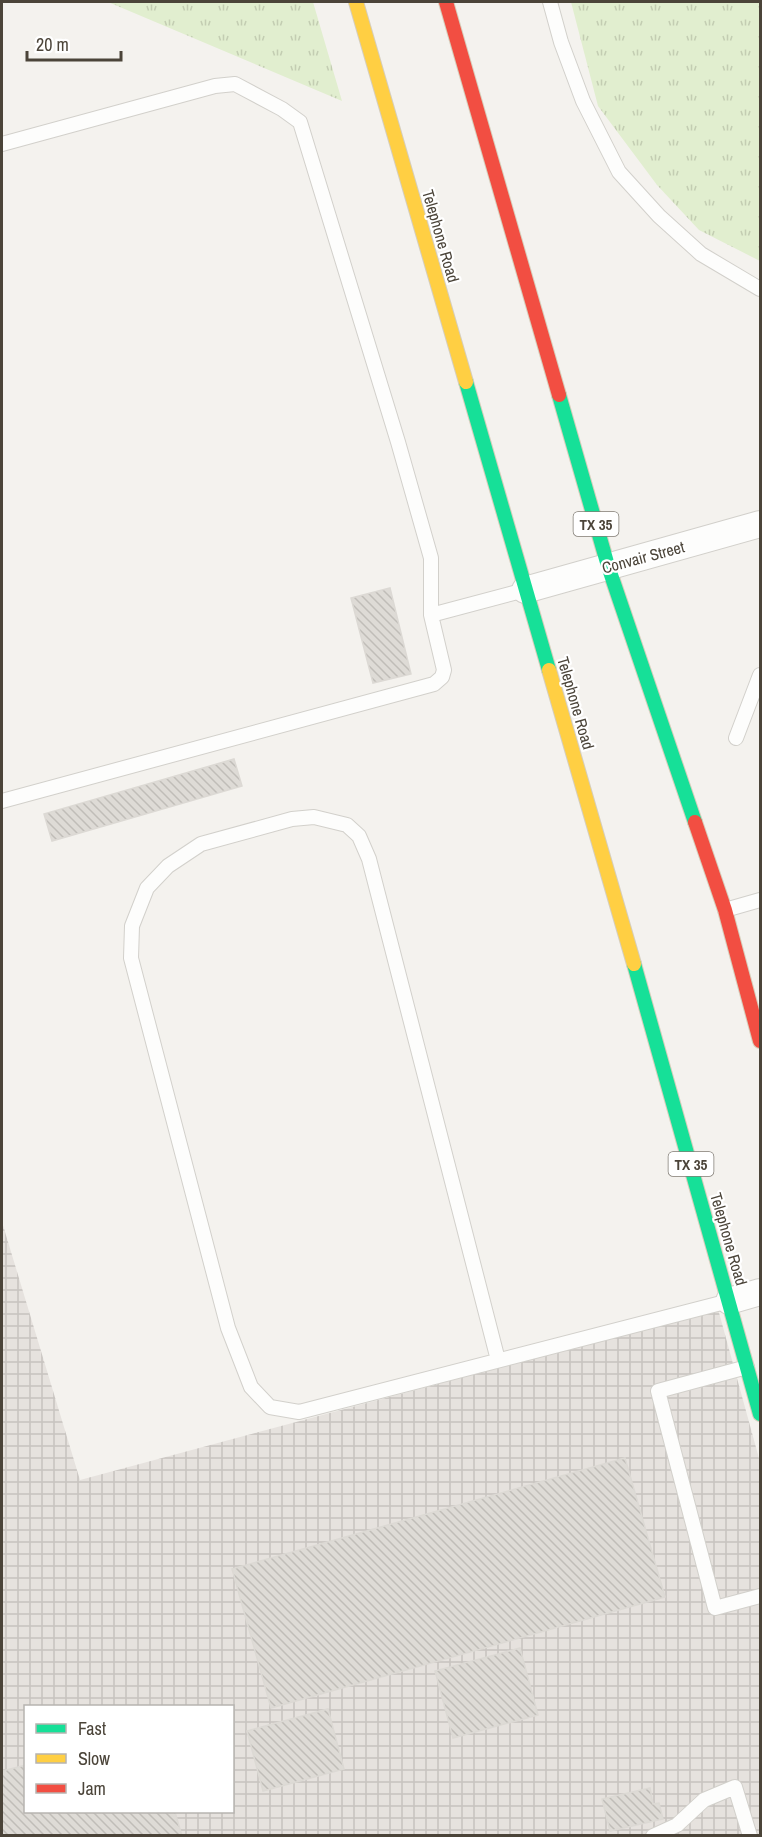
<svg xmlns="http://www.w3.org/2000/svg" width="762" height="1837" font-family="'Archivo Narrow',sans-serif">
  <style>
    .industrial { fill: url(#industrial-grid); fill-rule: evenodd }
    .grass { fill: url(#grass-tufts) }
    .building { fill: url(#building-back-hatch); stroke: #dcd9d4; stroke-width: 1.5 }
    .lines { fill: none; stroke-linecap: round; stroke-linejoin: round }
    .lane-casing { stroke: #d2d0cb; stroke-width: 16 }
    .street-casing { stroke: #d2d0cb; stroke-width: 28 }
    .fast-casing { stroke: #d6cebb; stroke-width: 16 }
    .slow-casing { stroke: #d6cebb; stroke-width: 16 }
    .jam-casing { stroke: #d6cebb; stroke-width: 16 }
    .lane { stroke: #fdfdfc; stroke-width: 14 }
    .street { stroke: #fdfdfc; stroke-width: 26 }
    .fast { stroke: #16e098; stroke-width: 14 }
    .slow { stroke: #ffcf43; stroke-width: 14 }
    .jam { stroke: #f24e42; stroke-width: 14 }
    .labels { text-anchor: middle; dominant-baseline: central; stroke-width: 4.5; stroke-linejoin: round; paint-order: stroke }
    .shield { fill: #fff; stroke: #817c74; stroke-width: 1.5 }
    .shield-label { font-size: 15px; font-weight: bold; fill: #4b4439 }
    .street-label { font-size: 16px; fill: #4b4439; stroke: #fff }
  </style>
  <defs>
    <pattern id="industrial-grid" width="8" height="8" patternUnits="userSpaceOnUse" patternTransform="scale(1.5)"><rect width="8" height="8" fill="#e6e2de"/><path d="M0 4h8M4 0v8" fill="none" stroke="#c7c3bf"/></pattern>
    <pattern id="grass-tufts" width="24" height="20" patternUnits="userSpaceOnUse" patternTransform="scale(1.5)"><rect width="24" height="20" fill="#e1eecf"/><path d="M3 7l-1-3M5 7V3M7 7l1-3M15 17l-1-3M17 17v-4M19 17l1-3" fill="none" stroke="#c3cdb2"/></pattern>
    <pattern id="building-back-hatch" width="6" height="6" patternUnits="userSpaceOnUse" patternTransform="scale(1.5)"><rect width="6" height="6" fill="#dedbd6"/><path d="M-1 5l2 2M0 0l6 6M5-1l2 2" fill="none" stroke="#c0bdb8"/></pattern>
  </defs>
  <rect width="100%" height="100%" fill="#f4f2ee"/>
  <!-- industrial -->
  <path class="industrial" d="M2 1222 80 1480 718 1309 760 1462V1835H2ZM26 1706H232V1812H26Z"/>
  <!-- grass -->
  <path class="grass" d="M108 2H313L342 101Z
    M571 2H760V261L699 230 657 185 598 106Z"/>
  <!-- building -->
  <path class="building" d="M390 588 411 674 373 683 351 598Z
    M234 759 242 786 52 841 44 814Z
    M625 1458 665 1597 271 1708 232 1569Z
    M520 1648 538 1715 453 1738 435 1671Z
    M328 1709 344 1769 263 1791 247 1731Z
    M26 1765V1812H175L182 1836H2V1771Z
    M650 1788 653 1804 659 1803 663 1819 610 1831 602 1799Z"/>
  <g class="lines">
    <!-- lane casing -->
    <g class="lane-casing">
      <path id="lane" d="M550 2 561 42 583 101 619 172 659 216 701 254 760 289
        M2 144 215 86 235 84 282 109 300 122 398 442 431 558V615L444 670 442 677 434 684 2 801
        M431 615 525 590
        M736 738 760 675
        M725 910 760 900
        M498 1360 369 859 359 836 347 825 314 817 292 819 201 844 168 866 147 888 132 926 131 958 228 1328 251 1387 270 1407 299 1412 729 1301
        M747 1367 658 1391 715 1608 760 1596
        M653 1836 677 1825 704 1800 735 1787 750 1836"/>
    </g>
    <!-- street casing -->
    <g class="street-casing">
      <path id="street" d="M525 590 760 524
        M729 1301 760 1292"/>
    </g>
    <!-- fast casing -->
    <g class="fast-casing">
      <path id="fast" d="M466 382 549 670
        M559 395 608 566 695 822
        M634 964 760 1414"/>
    </g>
    <!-- slow casing -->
    <g class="slow-casing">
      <path id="slow" d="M356 2 466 382
        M549 670 634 964"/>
    </g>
    <!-- jam casing -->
    <g class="jam-casing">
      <path id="jam" d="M446 2 559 395
        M695 822 725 910 760 1041"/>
    </g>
    <!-- lane -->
    <use href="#lane" class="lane"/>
    <!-- street -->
    <use href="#street" class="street"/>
    <!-- fast -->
    <use href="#fast" class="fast"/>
    <!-- slow -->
    <use href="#slow" class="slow"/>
    <!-- jam -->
    <use href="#jam" class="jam"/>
  </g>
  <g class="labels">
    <!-- shield labels -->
    <g class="shield">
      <rect x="573.5" y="512" width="45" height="24" rx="4.5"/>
      <rect x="668.5" y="1152" width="45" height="24" rx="4.5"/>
    </g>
    <g class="shield-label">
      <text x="596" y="524">TX 35</text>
      <text x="691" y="1164">TX 35</text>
    </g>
    <!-- street labels -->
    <g class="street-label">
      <text transform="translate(441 236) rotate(74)">Telephone Road</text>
      <text transform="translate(643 557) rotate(-15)">Convair Street</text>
      <text transform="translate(576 703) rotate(74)">Telephone Road</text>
      <text transform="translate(729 1239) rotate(74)">Telephone Road</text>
    </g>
  </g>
  <!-- border -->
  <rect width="762" height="1837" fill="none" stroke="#4b4439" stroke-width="6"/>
  <!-- legend -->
  <rect x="24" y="1705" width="210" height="108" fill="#ffffff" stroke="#b7b4b0" stroke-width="1.5"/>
  <rect x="36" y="1724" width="30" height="9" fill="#16e098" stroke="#b7b4b0" stroke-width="1.5"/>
  <text x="78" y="1735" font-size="18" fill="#4b4439">Fast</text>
  <rect x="36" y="1754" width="30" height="9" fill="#ffcf43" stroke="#b7b4b0" stroke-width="1.5"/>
  <text x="78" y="1765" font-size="18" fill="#4b4439">Slow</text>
  <rect x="36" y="1784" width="30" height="9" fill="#f24e42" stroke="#b7b4b0" stroke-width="1.5"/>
  <text x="78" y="1795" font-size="18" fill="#4b4439">Jam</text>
  <!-- scale -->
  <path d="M27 51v9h94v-9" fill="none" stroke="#4b4439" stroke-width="3"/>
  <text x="36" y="51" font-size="18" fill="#4b4439" stroke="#ffffff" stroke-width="4.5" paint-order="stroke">20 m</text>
</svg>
